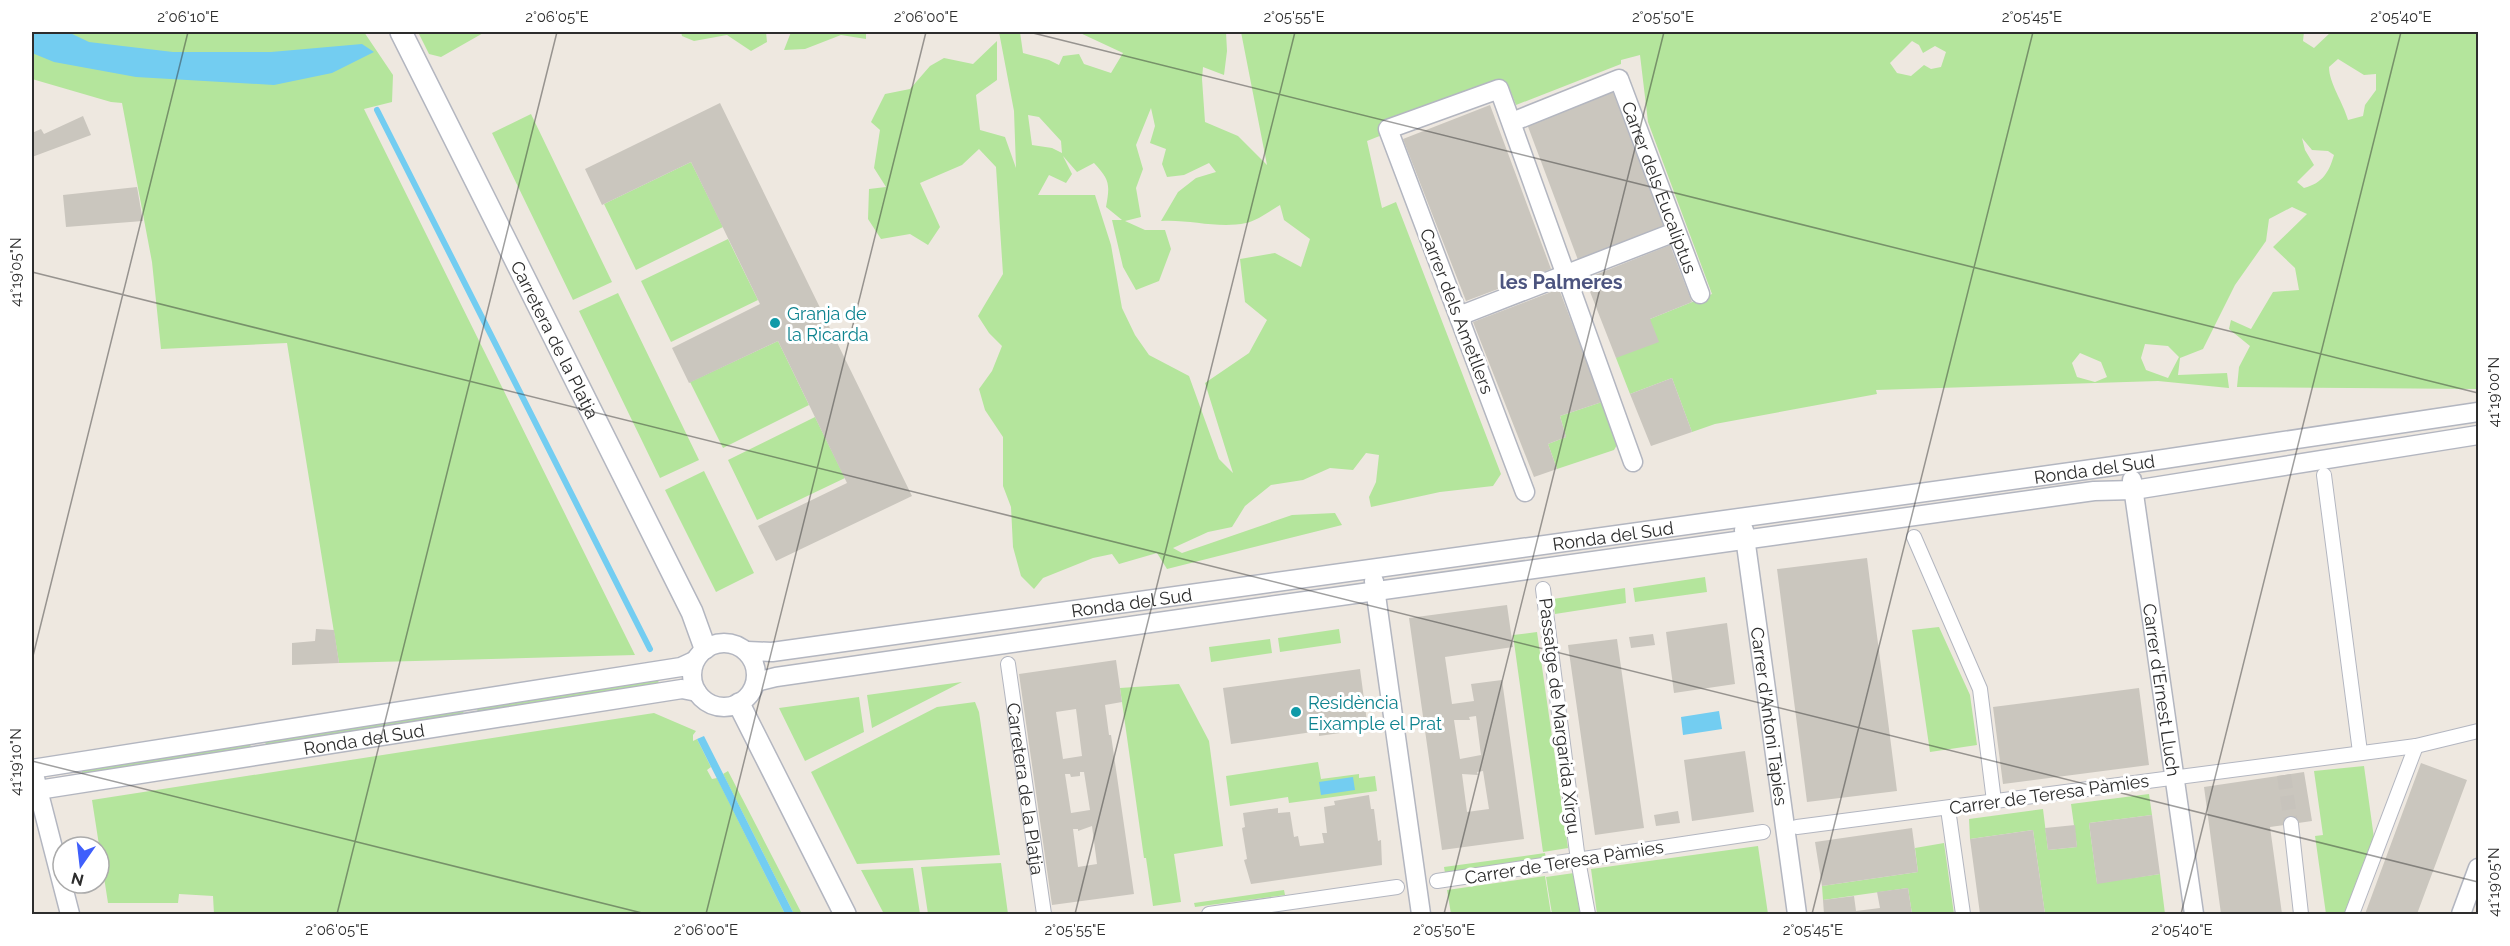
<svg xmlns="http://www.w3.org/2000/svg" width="2510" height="946" font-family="Raleway,sans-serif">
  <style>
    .green { fill: #b4e59c; fill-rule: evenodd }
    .water { fill: #73cdf1 }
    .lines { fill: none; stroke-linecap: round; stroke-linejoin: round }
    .stream { stroke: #73cdf1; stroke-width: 6 }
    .building { fill: #cac6be; fill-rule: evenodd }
    .pedestrian-tunnel { stroke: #c7c3bc; stroke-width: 14; stroke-dasharray: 14 7; stroke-linecap: butt }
    .pedestrian-casing { stroke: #b3b6c0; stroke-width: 16 }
    .minor-casing { stroke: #b3b6c0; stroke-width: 21 }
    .tertiary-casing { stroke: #b3b6c0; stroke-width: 24 }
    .pedestrian { stroke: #fff; stroke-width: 14 }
    .minor { stroke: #fff; stroke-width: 18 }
    .tertiary { stroke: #fff; stroke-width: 21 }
    .ticks { fill: none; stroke: #2d2d2d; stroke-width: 1.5; stroke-opacity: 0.45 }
    .culture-dot { fill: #0f9aa8; stroke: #fff; stroke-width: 2 }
    .labels { text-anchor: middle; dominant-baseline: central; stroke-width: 6; stroke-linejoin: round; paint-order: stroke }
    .street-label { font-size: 18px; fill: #2d2d2d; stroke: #fff }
    .culture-label { font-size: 18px; fill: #0d838f; stroke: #fff; text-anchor: start }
    .neighbourhood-label { font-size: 20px; font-weight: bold; fill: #4c547f; stroke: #fff }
    .neatline { fill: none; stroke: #2d2d2d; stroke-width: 2 }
    .ticks-label { font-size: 15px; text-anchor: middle; fill: #2d2d2d }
  </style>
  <rect width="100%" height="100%" fill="#eee8e0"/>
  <!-- green -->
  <path class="green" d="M32 32H186L212 34 364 32 393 75 392 102 364 109 635 655 339 663 287 343 161 349 152 262 122 103 111 102 32 79Z
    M418 32H485L441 57 429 54Z
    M681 32H766L767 42 751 51 727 35 694 41 682 36Z
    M791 32H866V39L841 35 805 49 784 50Z
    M999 32H1020L1023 53 1049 60 1059 65 1063 56 1079 54 1084 64 1111 73 1123 53 1078 32H1226L1227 51 1224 75 1203 67 1202 79 1205 122 1238 136 1267 165 1241 32H2304L2303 41 2314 48 2331 32H2478V389L2237 387 2239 367 2250 346 2229 329 2231 320 2251 329 2273 292 2299 290 2295 268 2273 247 2307 214 2292 207 2269 219 2266 241 2235 285 2203 349 2180 358 2178 375 2227 373 2229 388 2158 381 1876 390 1877 394 1715 424 1692 432 1672 378 1630 394 1616 358 1650 319 1712 294 1648 122 1640 55 1621 60V64L1516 105 1508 85 1367 141 1382 208 1396 202 1501 474 1493 486 1440 492 1371 507 1369 497 1376 482 1379 455 1366 453 1353 470 1330 468 1303 480 1271 485 1245 506 1232 527 1208 532 1173 548 1182 553 1292 515 1335 513 1342 525 1167 569 1157 553 1119 564 1112 554 1093 558 1043 578 1034 589 1021 576 1013 547 1011 507 1003 486V437L985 410 979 389 992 371 1002 346 989 333 978 316 1003 274 996 167 979 149 962 165 920 183 940 227 928 245 910 234 881 239 868 219 869 189 886 187 874 168 880 130 871 122 885 94 910 89 930 66 944 58 973 64 997 41V80L976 95 980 130 1005 137 1016 168 1014 111ZM1912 41 1919 45 1923 53 1935 46 1946 52 1941 67 1931 69 1924 65 1911 76 1897 73 1890 63ZM2338 59 2364 75 2376 74V90L2365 105 2363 116 2348 120C2343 102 2329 83 2329 67ZM1151 108 1155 126 1150 143 1166 149 1162 164 1167 177 1184 175 1209 163 1216 172 1196 178 1178 192 1161 221C1189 219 1218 229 1246 223 1257 221 1270 211 1280 205L1284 220 1310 239 1301 267 1275 253 1240 259 1245 302 1267 320 1249 353 1205 383 1233 473 1219 459 1189 376 1149 355 1135 335 1122 308 1111 245 1095 195H1038L1049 175 1066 183 1072 174 1063 156 1077 172 1094 163C1110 180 1110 185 1106 207L1122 220H1112L1123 267 1136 290 1159 281 1171 249 1165 230H1145L1125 221 1141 217 1136 188 1143 169 1136 145ZM1028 115 1039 117 1061 141 1062 153 1052 148 1032 145ZM2302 138 2312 150 2328 151 2334 155C2329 172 2323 183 2304 188L2297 182 2314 165 2305 150ZM2145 344 2168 346 2179 357 2168 378 2146 370 2141 358ZM2080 353 2101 362 2107 377 2095 382 2077 377 2072 363Z
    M531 114 612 282 573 300 492 133Z
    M691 162 723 227 636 270 604 204Z
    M728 239 758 300 671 342 641 281Z
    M618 293 699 460 660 478 579 311Z
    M778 341 809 405 723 448 690 382Z
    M1602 402 1617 445 1614 450 1557 469 1548 444 1566 437 1560 416Z
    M815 417 845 478 757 520 728 460Z
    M704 471 754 573 716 592 665 490Z
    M1705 577 1707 592 1635 602 1633 588Z
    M1625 588 1626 603 1555 614 1553 599Z
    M1939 627 1970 695 1977 745 1930 752 1912 630Z
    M1339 629 1341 643 1280 652 1278 638Z
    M1537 632 1568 848 1543 852 1513 635Z
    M1270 639 1272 653 1211 662 1209 647Z
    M658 678 659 687 478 715 477 707Z
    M962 682 872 728 867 695Z
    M1179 684 1209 741 1223 846 1174 854 1181 902 1153 906 1146 858H1144L1120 688Z
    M859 697 864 732 805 761 779 708Z
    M975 702 979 712 1000 855 857 864 811 772 937 707Z
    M463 709 464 717 266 748 265 739Z
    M654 713 696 731 693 735V741L697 739 711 767 707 770 712 779 717 778 785 914H214L213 896 179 894 178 903H108L92 800Z
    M250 742 251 750 83 776 81 768Z
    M1318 762 1321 779 1359 774V778L1375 776 1377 791 1289 803 1288 797 1230 806 1226 776Z
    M2364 766 2374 838 2345 914H2326L2315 836 2323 835 2314 771Z
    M728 771 802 914H794L723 774Z
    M2149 794 2152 815 2089 823 2097 883 2160 874 2165 914H2045L2033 830 1970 839 1969 819 2043 809 2048 850 2077 847 2071 804Z
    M1944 843 1954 914H1912L1908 888 1823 900 1822 886 1918 872 1915 848Z
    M1758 846 1768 914H1597L1591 869Z
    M1545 853 1546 858 1445 873 1444 867Z
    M1001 863 1008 914H928L921 867Z
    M913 868 920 914H884L861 870Z
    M1574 873 1580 914H1552L1546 877Z
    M1545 876 1551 914H1451L1447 890Z
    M1284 890 1285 895 1195 907 1194 903Z"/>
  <!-- water -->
  <path class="water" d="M32 32H68L89 42 173 52H271L362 44 374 52 332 73 274 85 136 77 54 62 32 53Z
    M1719 711 1722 729 1683 735 1681 717Z
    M704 736 794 914H785L697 739Z
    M1353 777 1355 790 1321 795 1319 782Z"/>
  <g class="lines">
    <!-- stream -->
    <path class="stream" d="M377 110 650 649"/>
  </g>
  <!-- building -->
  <path class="building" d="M1613 92 1664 227 1578 260 1527 124Z
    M720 103 912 496 776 561 758 526 847 483 778 341 689 383 672 348 760 304 691 162 602 205 585 169Z
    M1490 105 1551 269 1466 301 1403 139Z
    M83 116 91 135 32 157V133L41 129 44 134Z
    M137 187 143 221 66 227 63 195Z
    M1670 245 1692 302 1650 319 1659 342 1616 358 1585 279Z
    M1559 289 1602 402 1560 416 1566 437 1548 444 1557 469 1534 477 1473 322Z
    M1672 378 1692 432 1651 446 1630 394Z
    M1867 558 1897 791 1807 802 1777 569Z
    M1507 605 1513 647 1445 657 1452 704 1474 701 1471 684 1502 680 1524 839 1442 850 1409 618ZM1476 716 1481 755 1460 759 1454 720H1470L1469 717ZM1483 771 1489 809 1467 812 1462 774 1478 775 1477 772Z
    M1727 623 1735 684 1674 693 1666 632Z
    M316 629 334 630 339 663 292 665V643L315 641Z
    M1653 634 1655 645 1631 648 1629 637Z
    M1617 639 1644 828 1595 835 1568 645Z
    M1116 660 1122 702 1105 705 1109 735H1111L1134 894 1052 905 1019 674ZM1076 709 1082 756 1063 759 1056 712ZM1080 772H1084L1090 810 1071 813 1065 774H1070L1071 777 1080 776ZM1092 826 1097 864 1078 867 1073 829H1078V831Z
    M1360 669 1368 729 1319 736V731L1231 744 1223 688Z
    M2139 688 2149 765 2003 784 1993 707Z
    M1745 751 1754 812 1692 821 1684 760Z
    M2421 763 2467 780 2417 914H2365Z
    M2304 772 2312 821 2270 827 2282 914H2221L2204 787Z
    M1369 795 1371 809H1374L1378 841 1381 840 1382 865 1251 884 1244 860 1247 859 1242 828 1245 827 1243 813 1278 808V813L1290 812 1294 837 1298 836 1300 846 1324 843 1322 833H1327L1324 807 1335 805 1334 801Z
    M1678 811 1680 823 1656 826 1654 815Z
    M2152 815 2160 874 2097 884 2089 823Z
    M2075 825 2077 847 2048 850 2045 828Z
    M1912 828 1918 872 1822 886 1815 842Z
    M2033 830 2045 914H1980L1970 839Z
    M1908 888 1912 914H1824L1823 900 1854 896 1856 911 1880 908 1877 892Z"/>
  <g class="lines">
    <!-- pedestrian-tunnel -->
    <path class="pedestrian-tunnel" d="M2284 775 2291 824"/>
    <!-- pedestrian casing -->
    <g class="pedestrian-casing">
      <g id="pedestrian">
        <path d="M2324 475 2360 752"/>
        <path d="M1914 537 1980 689 1994 801"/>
        <path d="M1543 589 1578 860 1588 914"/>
        <path id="s1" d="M1008 664 1044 914"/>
        <path d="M1948 809 1963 914"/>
        <path d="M2291 824 2301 914"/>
        <path d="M1797 827 2416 746 2478 731"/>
        <path d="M1437 881 1763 832"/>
        <path d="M1209 914 1397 887"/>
        <path d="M2352 914 2416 746"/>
      </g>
    </g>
    <!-- minor casing -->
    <g class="minor-casing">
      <g id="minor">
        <path id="s2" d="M1512 122 1619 79 1700 294"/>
        <path d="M1459 316 1675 232"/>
        <path id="s3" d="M2132 480 2194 914"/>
        <path d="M1525 492 1388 129 1499 89 1633 462"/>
        <path id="s4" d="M1744 530 1797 914"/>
        <path d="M1374 581 1421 914"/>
        <circle cx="724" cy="675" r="32"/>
        <path id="s5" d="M747 651 772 652 2164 459 2478 412"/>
        <path d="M756 682 776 677C1215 612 1654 553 2094 491L2134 490 2478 435"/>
        <path d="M32 769 681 667 694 661"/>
        <path d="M35 778 70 914"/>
        <path id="s6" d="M32 791 682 689 697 692"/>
        <path d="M2461 914 2478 868"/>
      </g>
    </g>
    <!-- tertiary casing -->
    <g class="tertiary-casing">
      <g id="tertiary">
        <path id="s7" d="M401 32 692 612 705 648"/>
        <path d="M739 704 845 914"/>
      </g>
    </g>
    <!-- pedestrian -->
    <use href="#pedestrian" class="pedestrian"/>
    <!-- minor -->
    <use href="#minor" class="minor"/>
    <!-- tertiary -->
    <use href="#tertiary" class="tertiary"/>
  </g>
  <!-- ticks -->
  <path class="ticks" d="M1029 32 2478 393M32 272 2478 882M32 660 188 32M32 761 646 914M337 914 557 32M706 914 926 32M1075 914 1295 32M1444 914 1664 32M1812 914 2033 32M2181 914 2401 32"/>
  <!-- markers -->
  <g class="culture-dot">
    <circle cx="775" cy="323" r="6"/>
    <circle cx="1296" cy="712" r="6"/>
  </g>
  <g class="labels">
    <!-- street labels -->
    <g class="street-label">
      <text stroke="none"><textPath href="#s2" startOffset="231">Carrer dels Eucaliptus</textPath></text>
      <text transform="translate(1457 311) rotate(69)">Carrer dels Ametllers</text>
      <text stroke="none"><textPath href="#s7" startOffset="344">Carretera de la Platja</textPath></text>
      <text stroke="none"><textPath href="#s5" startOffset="1360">Ronda del Sud</textPath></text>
      <text stroke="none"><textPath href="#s5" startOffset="874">Ronda del Sud</textPath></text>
      <text stroke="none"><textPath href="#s5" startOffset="388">Ronda del Sud</textPath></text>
      <text stroke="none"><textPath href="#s3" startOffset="212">Carrer d'Ernest Lluch</textPath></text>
      <text transform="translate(1560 716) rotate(83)">Passatge de Margarida Xirgu</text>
      <text stroke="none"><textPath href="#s4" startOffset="188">Carrer d'Antoni Tàpies</textPath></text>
      <text stroke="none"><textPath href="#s6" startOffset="336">Ronda del Sud</textPath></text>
      <text stroke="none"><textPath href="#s1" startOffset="126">Carretera de la Platja</textPath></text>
      <text transform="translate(2049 794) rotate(-8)">Carrer de Teresa Pàmies</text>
      <text transform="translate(1564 862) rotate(-9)">Carrer de Teresa Pàmies</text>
    </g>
    <!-- culture labels -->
    <g class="culture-label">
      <text x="787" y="313">Granja de<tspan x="787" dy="21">la Ricarda</tspan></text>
      <text x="1308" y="702">Residència<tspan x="1308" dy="21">Eixample el Prat</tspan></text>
    </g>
    <!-- neighbourhood labels -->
    <g class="neighbourhood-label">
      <text x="1561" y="282">les Palmeres</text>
    </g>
  </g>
  <!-- border -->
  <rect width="2510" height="946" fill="none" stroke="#ffffff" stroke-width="66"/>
  <!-- north arrow -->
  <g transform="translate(81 865) rotate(194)"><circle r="28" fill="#ffffff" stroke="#ababab" stroke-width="1.5"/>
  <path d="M0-4.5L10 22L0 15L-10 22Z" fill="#3f5ffc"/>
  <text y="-9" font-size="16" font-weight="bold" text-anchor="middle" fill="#2d2d2d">N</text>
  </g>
  <rect x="33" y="33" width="2444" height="880" class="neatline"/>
  <g class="ticks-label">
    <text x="188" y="22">2°06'10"E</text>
    <text x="557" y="22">2°06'05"E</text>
    <text x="926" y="22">2°06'00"E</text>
    <text x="1294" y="22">2°05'55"E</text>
    <text x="1663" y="22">2°05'50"E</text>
    <text x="2032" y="22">2°05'45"E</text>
    <text x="2401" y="22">2°05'40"E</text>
    <text transform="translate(16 272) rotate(-90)" y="5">41°19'05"N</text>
    <text transform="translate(2494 392) rotate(-90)" y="5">41°19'00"N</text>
    <text transform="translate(16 762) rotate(-90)" y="5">41°19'10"N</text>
    <text transform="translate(2494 882) rotate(-90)" y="5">41°19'05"N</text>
    <text x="337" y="935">2°06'05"E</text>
    <text x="706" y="935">2°06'00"E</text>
    <text x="1075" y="935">2°05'55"E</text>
    <text x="1444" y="935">2°05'50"E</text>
    <text x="1813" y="935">2°05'45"E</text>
    <text x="2182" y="935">2°05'40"E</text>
  </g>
</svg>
